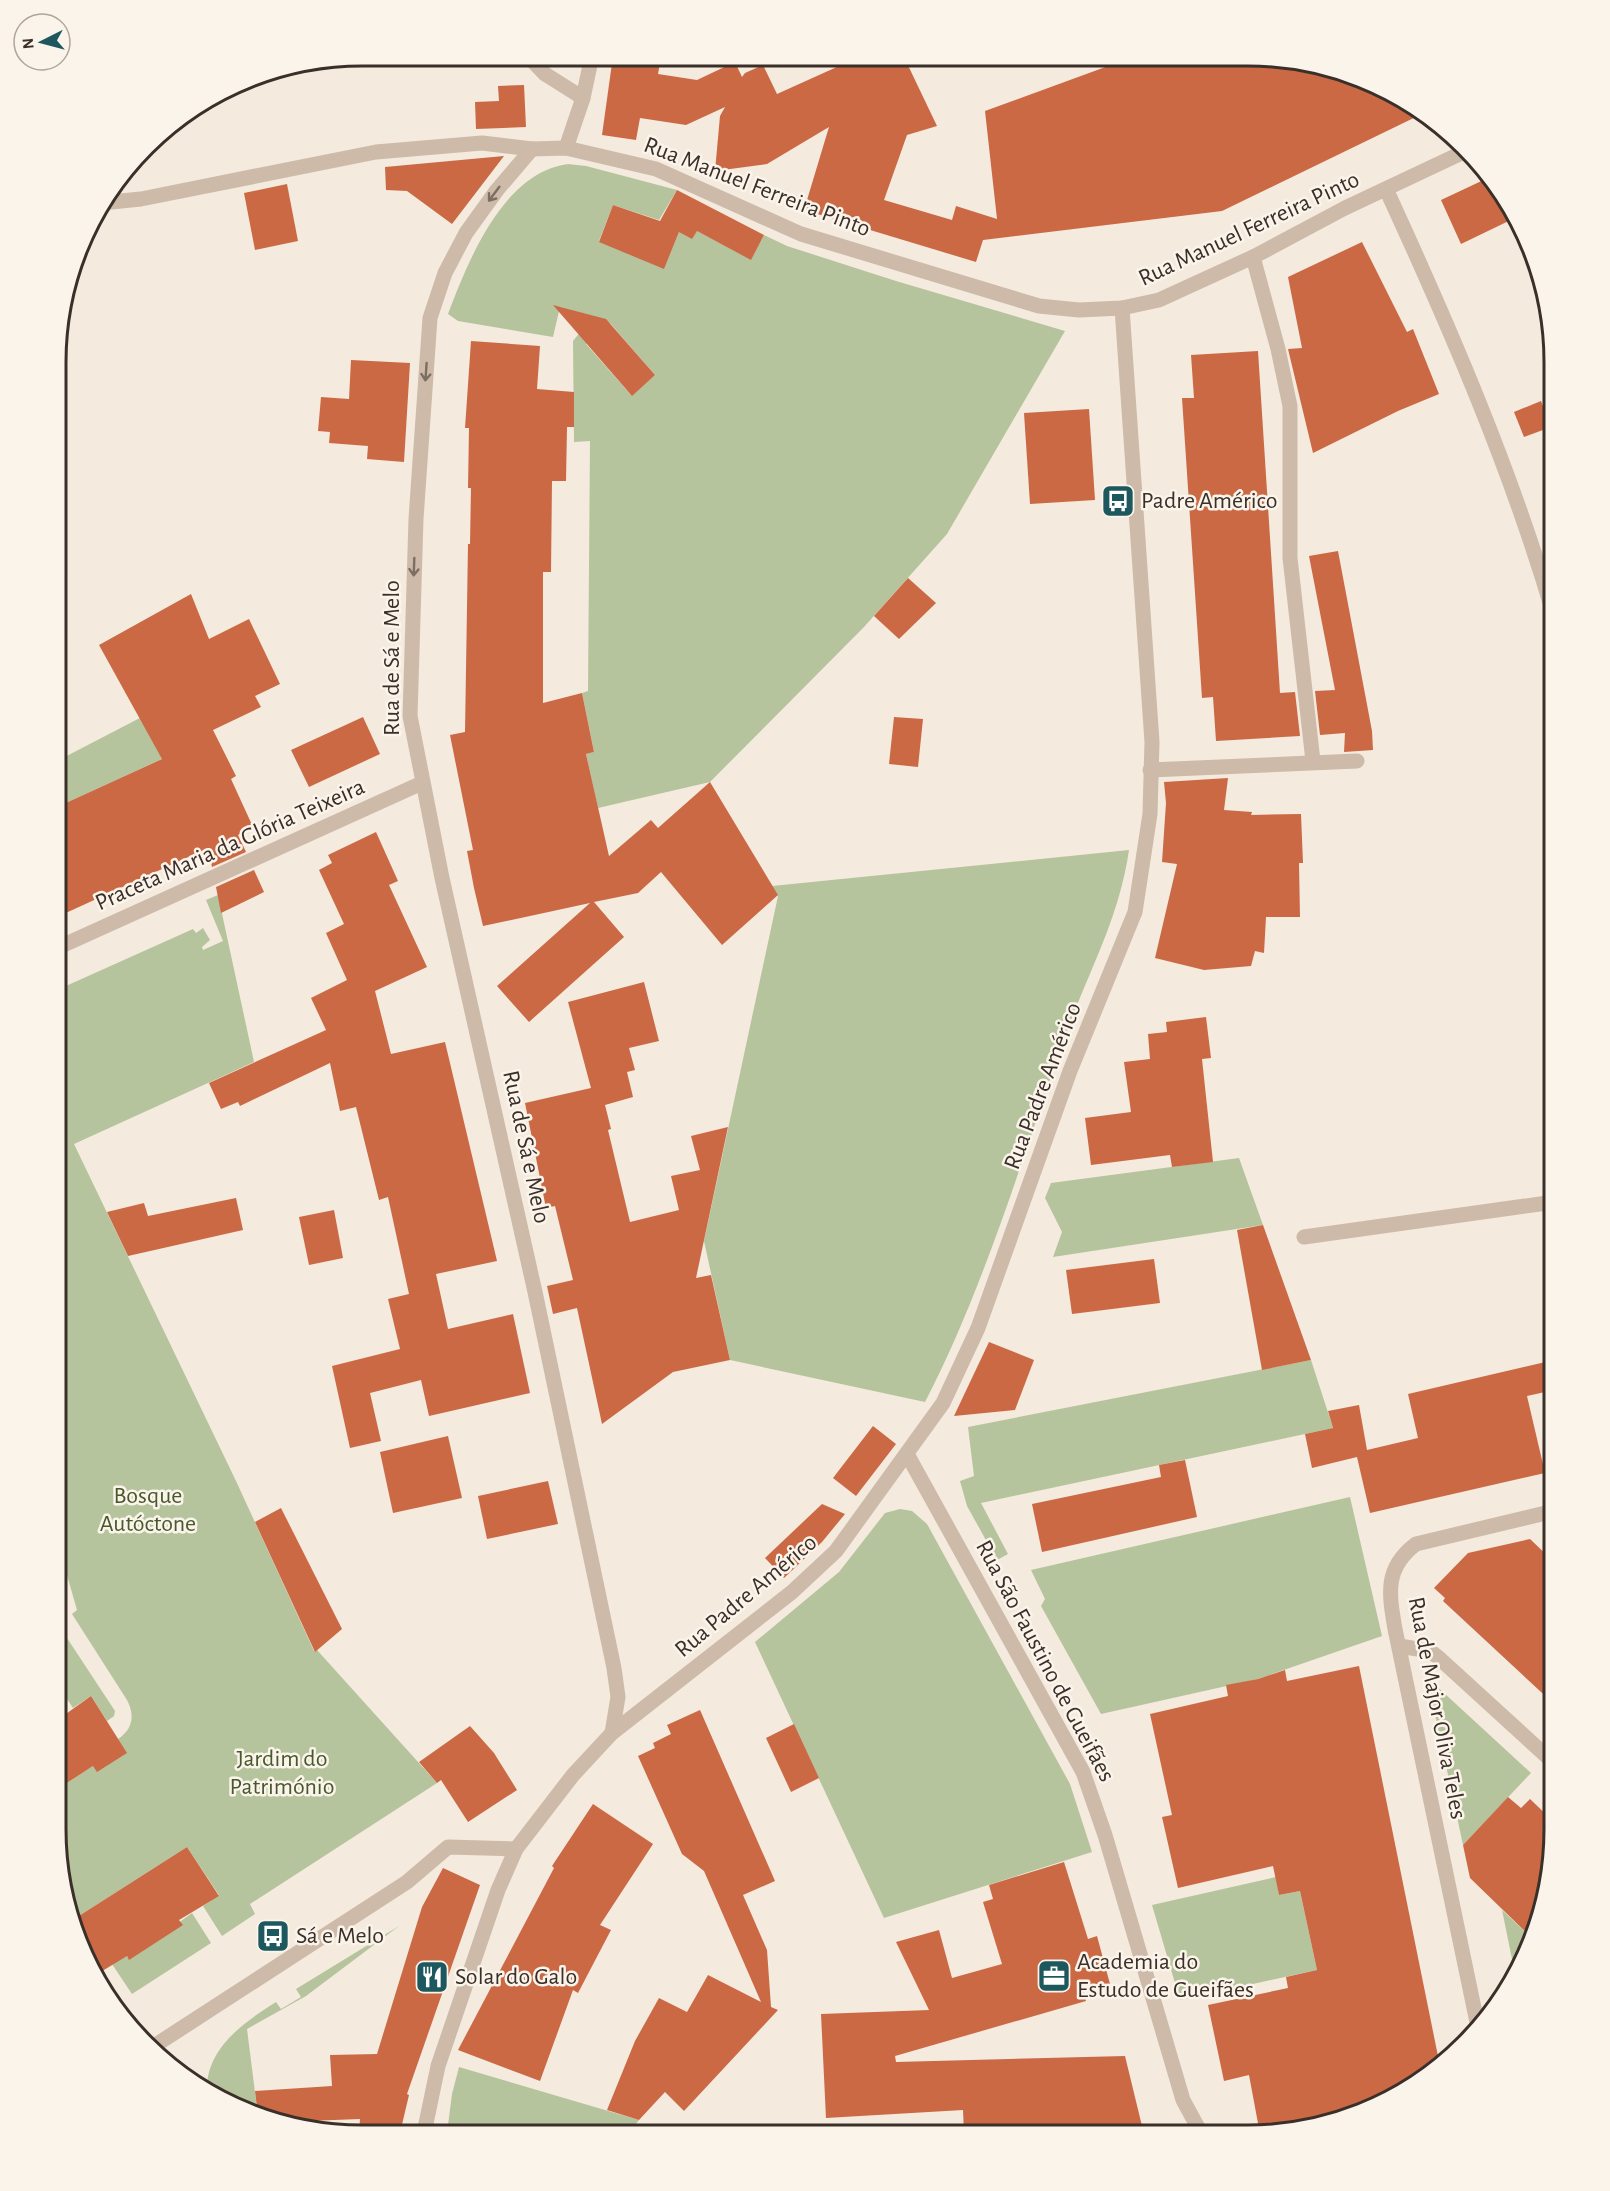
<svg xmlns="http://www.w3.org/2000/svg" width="1610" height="2191" viewBox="0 0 1610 2191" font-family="'Alegreya Sans',sans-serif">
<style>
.green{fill:#b6c49d;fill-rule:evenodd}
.building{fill:#cb6945}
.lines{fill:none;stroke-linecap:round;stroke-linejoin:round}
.service{stroke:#cdbaa9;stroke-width:15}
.minor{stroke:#cdbaa9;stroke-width:15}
.oneway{stroke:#7c6e63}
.labels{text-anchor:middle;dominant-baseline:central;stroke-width:5;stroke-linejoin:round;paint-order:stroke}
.street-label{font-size:24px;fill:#3a2f29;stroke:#fbf4eb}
.poi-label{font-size:24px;fill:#3a2f29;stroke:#fbf4eb;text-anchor:start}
.park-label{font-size:24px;fill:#48592c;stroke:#fbf4eb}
.rim{fill:none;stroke:#3a2f29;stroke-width:3}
</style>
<rect width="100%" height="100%" fill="#f4eade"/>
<g class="green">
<path d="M 290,67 L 220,100 L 219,97 L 263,72 Z"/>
<path d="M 568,164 L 586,166 L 677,190 L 659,220 L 613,205 L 599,241 L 664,268 L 679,232 L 697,231 L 751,259 L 764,235 L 787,246 L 896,281 L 1065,331 L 947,534 L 864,627 L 710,782 L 598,808 L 586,754 L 594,752 L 582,693 L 588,691 L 590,441 L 574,442 L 573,341 L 593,316 L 560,307 L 553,337 L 458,321 L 448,314 C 469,259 503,173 568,164 ZM 610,323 L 655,375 L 631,395 L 586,344 Z"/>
<path d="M 163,706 L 177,752 L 57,807 L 57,761 Z"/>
<path d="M 1129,850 C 1119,919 1089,970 1066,1034 C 1022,1158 985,1286 925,1402 L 730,1360 L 704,1241 L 778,896 L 772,886 Z"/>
<path d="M 218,895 L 254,1062 L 74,1144 L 236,1481 L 314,1651 L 317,1650 L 437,1783 L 250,1904 L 255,1914 L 222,1936 L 203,1906 L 219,1895 L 187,1847 L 71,1921 C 56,1881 56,1832 56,1790 L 93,1766 L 126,1753 L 118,1739 C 133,1729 135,1715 127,1700 L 72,1614 L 77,1610 L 63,1561 L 56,1560 L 57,990 L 193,929 L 196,933 L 203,928 L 210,940 L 202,947 L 203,950 L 223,941 L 206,900 Z"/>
<path d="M 1239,1158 L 1263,1225 L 1053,1257 L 1062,1232 L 1045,1198 L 1051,1183 Z"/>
<path d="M 1311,1360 L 1333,1428 L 981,1503 L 1008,1554 L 997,1560 L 967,1506 L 960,1481 L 974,1476 L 968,1427 Z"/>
<path d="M 1350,1497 L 1382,1636 L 1258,1679 L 1101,1714 L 1041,1606 L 1045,1599 L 1031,1570 Z"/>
<path d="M 900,1509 L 912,1511 L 927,1524 L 1070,1784 L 1092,1852 L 884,1918 L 755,1642 L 839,1572 L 885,1513 Z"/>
<path d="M 56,1629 L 65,1635 L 115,1711 L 114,1716 L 107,1721 L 91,1696 L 73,1708 L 56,1682 Z"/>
<path d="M 1431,1681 L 1531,1773 L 1463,1845 L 1429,1686 Z"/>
<path d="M 1276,1877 L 1279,1895 L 1300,1891 L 1317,1970 L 1180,2000 L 1152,1905 Z"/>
<path d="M 1502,1910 L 1533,1939 L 1515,1974 Z"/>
<path d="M 192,1913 L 211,1943 L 132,1994 L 112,1964 L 126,1955 L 129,1959 Z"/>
<path d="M 399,1926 L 306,1996 L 247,2029 L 258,2116 L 226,2102 L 223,2094 L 215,2096 L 207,2092 C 205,2049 244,2022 276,2002 L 281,2009 L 301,1997 L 296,1989 Z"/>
<path d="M 102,1971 L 121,2001 L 114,2005 L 95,1976 Z"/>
<path d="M 459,2067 L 639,2120 L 628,2134 L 447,2133 L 452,2094 Z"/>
</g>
<g class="building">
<path d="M 613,56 L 660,63 L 658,74 L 697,80 L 735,62 L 742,77 L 745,73 L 763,65 L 777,94 L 859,57 L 904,57 L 937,126 L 907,135 L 884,200 L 952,220 L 956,206 L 997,219 L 985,111 L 1130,58 L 1289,58 L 1365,79 L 1424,113 L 1222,211 L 983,240 L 976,262 L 804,210 L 829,127 L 767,164 L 715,171 L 720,116 L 725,107 L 686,125 L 640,118 L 636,140 L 602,135 Z"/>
<path d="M 524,85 L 526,127 L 476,129 L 475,102 L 499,101 L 498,86 Z"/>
<path d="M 504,156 L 452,224 L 407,191 L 386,190 L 385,167 Z"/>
<path d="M 1490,177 L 1517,217 L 1461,244 L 1441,200 Z"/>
<path d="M 287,184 L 298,241 L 255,250 L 244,193 Z"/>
<path d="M 677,190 L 764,235 L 751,260 L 697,231 L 692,239 L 679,232 L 664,269 L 599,242 L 613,205 L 660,221 Z"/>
<path d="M 1362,242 L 1407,332 L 1413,329 L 1439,394 L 1398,411 L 1313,453 L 1288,349 L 1302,348 L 1288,277 Z"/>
<path d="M 553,305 L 606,319 L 655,375 L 632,396 Z"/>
<path d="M 471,341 L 540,346 L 537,389 L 574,392 L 574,427 L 567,427 L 566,481 L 552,481 L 551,572 L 543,572 L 543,703 L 582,693 L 594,752 L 586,754 L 609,856 L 651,820 L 658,828 L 710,782 L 778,895 L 722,945 L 661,872 L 638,893 L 594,902 L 624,937 L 529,1022 L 497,986 L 590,903 L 483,926 L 474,888 L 467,851 L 473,850 L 450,735 L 465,732 L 468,544 L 470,544 L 471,488 L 468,488 L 469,428 L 465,428 Z"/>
<path d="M 1258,351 L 1280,693 L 1295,692 L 1300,736 L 1216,741 L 1213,697 L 1202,698 L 1182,398 L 1194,398 L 1191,355 Z"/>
<path d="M 351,360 L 410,363 L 404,462 L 367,459 L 368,446 L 329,443 L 330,432 L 318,431 L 321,397 L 349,399 Z"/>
<path d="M 1541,401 L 1551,427 L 1524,437 L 1514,412 Z"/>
<path d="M 1089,409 L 1095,500 L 1030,504 L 1024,413 Z"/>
<path d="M 1338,551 L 1372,731 L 1373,750 L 1344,752 L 1345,733 L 1320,735 L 1315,691 L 1335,690 L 1309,556 Z"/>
<path d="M 908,578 L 936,603 L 899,639 L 874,616 Z"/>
<path d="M 191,594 L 209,639 L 249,619 L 280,684 L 255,696 L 261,707 L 213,730 L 236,776 L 231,779 L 253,827 L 238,835 L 246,852 L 212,867 L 208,848 L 57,917 L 57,807 L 162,759 L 99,645 Z"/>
<path d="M 363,717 L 380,754 L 309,787 L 291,750 Z"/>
<path d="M 894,717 L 923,719 L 918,767 L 889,764 Z"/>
<path d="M 1228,778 L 1224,810 L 1252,812 L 1251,815 L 1301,814 L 1303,863 L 1299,863 L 1300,917 L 1266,917 L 1264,953 L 1255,951 L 1251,966 L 1204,970 L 1155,958 L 1177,864 L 1162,862 L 1166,803 L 1164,782 Z"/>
<path d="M 376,832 L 398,881 L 389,885 L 427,967 L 375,991 L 391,1054 L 445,1042 L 497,1261 L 436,1274 L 448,1329 L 513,1314 L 530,1393 L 429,1416 L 421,1380 L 370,1393 L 381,1441 L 350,1448 L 332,1366 L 400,1349 L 388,1299 L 409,1294 L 388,1197 L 379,1200 L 356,1107 L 340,1111 L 330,1063 L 240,1106 L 238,1102 L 221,1109 L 209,1083 L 326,1030 L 311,998 L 347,980 L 326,933 L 344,924 L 319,870 L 332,863 L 328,855 Z"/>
<path d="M 254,870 L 264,892 L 221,913 L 216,887 Z"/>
<path d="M 644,982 L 659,1041 L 629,1048 L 635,1070 L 627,1072 L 633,1097 L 605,1105 L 611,1129 L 608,1130 L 630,1222 L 679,1210 L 671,1176 L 700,1170 L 691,1136 L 728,1127 L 696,1278 L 711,1275 L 730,1360 L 673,1372 L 602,1424 L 577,1308 L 553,1314 L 547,1286 L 573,1280 L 555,1206 L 546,1208 L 525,1103 L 591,1088 L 568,1002 Z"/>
<path d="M 1206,1017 L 1211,1058 L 1202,1059 L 1213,1162 L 1172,1167 L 1170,1155 L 1091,1165 L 1085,1118 L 1131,1112 L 1124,1062 L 1150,1059 L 1148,1034 L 1167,1032 L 1166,1022 Z"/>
<path d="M 236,1198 L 243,1230 L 128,1256 L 107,1212 L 144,1203 L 148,1216 Z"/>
<path d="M 334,1210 L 343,1258 L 309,1265 L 299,1217 Z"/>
<path d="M 1263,1225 L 1311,1360 L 1262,1370 L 1237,1230 Z"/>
<path d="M 1154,1259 L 1160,1303 L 1072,1314 L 1066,1270 Z"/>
<path d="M 989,1342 L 1034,1360 L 1015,1410 L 954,1416 Z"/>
<path d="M 1554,1360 L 1554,1390 L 1527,1396 L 1545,1473 L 1370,1513 L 1357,1457 L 1312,1468 L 1305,1434 L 1333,1428 L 1328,1411 L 1359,1405 L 1367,1450 L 1418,1438 L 1408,1394 Z"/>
<path d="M 873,1426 L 896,1444 L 856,1496 L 833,1478 Z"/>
<path d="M 448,1436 L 462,1498 L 393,1513 L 380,1452 Z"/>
<path d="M 1185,1460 L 1197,1517 L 1042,1552 L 1032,1504 L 1161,1477 L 1159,1465 Z"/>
<path d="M 548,1481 L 558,1524 L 487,1539 L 478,1496 Z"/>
<path d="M 822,1504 L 845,1514 L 822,1542 L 784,1578 L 765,1558 Z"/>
<path d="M 281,1508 L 342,1629 L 315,1652 L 255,1522 Z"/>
<path d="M 1530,1539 L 1554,1562 L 1554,1704 L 1443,1601 L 1445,1598 L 1434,1588 L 1468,1553 Z"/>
<path d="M 1359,1666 L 1440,2066 L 1384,2104 L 1337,2122 L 1260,2134 L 1249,2075 L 1224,2081 L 1208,2005 L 1288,1988 L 1286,1977 L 1317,1970 L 1300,1891 L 1279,1895 L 1273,1866 L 1178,1888 L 1162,1817 L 1172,1815 L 1150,1714 L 1228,1696 L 1226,1685 L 1258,1679 L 1285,1670 L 1287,1681 Z"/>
<path d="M 91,1696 L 127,1753 L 97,1772 L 93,1766 L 56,1790 L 56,1721 Z"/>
<path d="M 700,1710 L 775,1881 L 743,1895 L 767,1950 L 771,2007 L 778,2010 L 684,2111 L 665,2092 L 639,2120 L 607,2110 L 635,2041 L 659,1998 L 687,2012 L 708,1975 L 761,2002 L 704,1871 L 682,1854 L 638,1756 L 655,1748 L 653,1743 L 671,1734 L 667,1725 Z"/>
<path d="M 794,1724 L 819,1778 L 791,1792 L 766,1738 Z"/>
<path d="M 470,1726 L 494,1753 L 517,1790 L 468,1822 L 441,1780 L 437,1783 L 419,1762 Z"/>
<path d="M 1508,1797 L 1521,1808 L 1530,1799 L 1554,1822 L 1554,1850 L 1538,1927 L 1533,1939 L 1470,1878 L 1463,1845 Z"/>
<path d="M 593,1804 L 653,1844 L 600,1925 L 611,1930 L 578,1993 L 573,1990 L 540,2081 L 458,2050 L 554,1868 L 552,1866 Z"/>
<path d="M 187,1847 L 219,1896 L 179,1920 L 183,1925 L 129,1960 L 127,1956 L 94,1976 L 87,1965 L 71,1921 Z"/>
<path d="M 1064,1862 L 1088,1939 L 1097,1936 L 1110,1984 L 1084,1992 L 1086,2001 L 895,2056 L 896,2062 L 1125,2056 L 1142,2126 L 964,2133 L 963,2110 L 826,2118 L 821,2014 L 929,2010 L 896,1942 L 939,1930 L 952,1978 L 1002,1964 L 983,1902 L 993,1899 L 989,1885 Z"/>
<path d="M 443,1868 L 480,1885 L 407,2094 L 409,2095 L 400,2133 L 359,2133 L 360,2119 L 282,2122 L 258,2116 L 255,2091 L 332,2086 L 330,2055 L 377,2054 L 422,1907 Z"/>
</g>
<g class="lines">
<g class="service">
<path d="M 528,56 L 545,74 L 583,98"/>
<path d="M 1253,257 L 1278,349 L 1290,406 L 1290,558 L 1313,761"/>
<path d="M 1150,770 L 1357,761"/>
<path d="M 1304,1237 L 1554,1202"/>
</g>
<g class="minor">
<path d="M 566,148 L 583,98 L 592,56"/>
<path d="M 532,149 L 497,190 L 466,233 L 445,273 L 430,318 L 416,519 L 410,716 L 442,878 L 535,1292 L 614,1668 L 618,1697 L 612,1733"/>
<path d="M 1386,189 C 1450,328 1511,469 1554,616"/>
<path d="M 101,203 L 141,199 L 376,152 L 482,143 L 532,149 L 566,148 L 656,169 L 801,234 L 1039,306 L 1079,310 L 1122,308 L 1159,300 L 1253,257 L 1345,208 L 1468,150"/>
<path d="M 57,948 L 422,783"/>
<path d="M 907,1454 L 1083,1772 L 1105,1835 L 1183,2100 L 1202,2135"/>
<path d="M 1399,1646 L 1430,1651 L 1439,1658 L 1554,1763"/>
<path d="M 1478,2027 L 1395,1629 C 1389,1594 1384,1568 1416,1544 L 1554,1511"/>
<path d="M 151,2048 L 407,1882 L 448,1847 L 516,1849"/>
<path d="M 424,2133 L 438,2066 L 498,1890 L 516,1849 L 573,1775 L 612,1733 L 792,1592 L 836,1551 L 943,1403 L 978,1328 L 1070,1071 L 1135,912 L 1150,814 L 1152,742 L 1122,308"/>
</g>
</g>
<defs><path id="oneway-shaft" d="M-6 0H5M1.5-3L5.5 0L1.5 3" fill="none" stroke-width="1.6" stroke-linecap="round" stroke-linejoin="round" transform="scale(1.5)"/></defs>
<g class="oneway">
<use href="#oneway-shaft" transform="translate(494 194) rotate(127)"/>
<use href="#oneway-shaft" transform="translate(426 372) rotate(94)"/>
<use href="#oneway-shaft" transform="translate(414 567) rotate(92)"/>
</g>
<defs>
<g id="bus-square" transform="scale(1.725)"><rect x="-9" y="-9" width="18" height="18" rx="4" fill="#1d585e" stroke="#fbf4eb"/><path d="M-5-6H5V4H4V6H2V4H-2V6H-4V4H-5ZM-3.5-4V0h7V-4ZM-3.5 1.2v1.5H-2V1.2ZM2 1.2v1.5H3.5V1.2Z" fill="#fff"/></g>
<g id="office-square" transform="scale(1.725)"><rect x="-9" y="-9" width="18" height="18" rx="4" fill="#1d585e" stroke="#fbf4eb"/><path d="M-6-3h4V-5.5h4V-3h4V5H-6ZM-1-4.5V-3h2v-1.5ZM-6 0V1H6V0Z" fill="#fff"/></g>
<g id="restaurant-square" transform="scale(1.725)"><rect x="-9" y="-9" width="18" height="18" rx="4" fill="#1d585e" stroke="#fbf4eb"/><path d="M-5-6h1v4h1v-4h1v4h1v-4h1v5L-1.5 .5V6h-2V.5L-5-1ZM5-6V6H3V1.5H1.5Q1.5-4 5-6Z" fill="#fff"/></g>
</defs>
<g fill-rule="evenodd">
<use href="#bus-square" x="1118" y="501"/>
<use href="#bus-square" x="273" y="1936"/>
<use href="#office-square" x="1054" y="1976"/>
<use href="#restaurant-square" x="432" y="1977"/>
</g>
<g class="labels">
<g class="street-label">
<text transform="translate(757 187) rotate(21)">Rua Manuel Ferreira Pinto</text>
<text transform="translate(1249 229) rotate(-25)">Rua Manuel Ferreira Pinto</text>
<text transform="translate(392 658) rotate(-90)">Rua de Sá e Melo</text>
<text transform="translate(230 845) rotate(-24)">Praceta Maria da Glória Teixeira</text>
<text transform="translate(1043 1086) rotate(-69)">Rua Padre Américo</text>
<text transform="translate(526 1147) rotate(78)">Rua de Sá e Melo</text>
<text transform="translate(746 1596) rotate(-40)">Rua Padre Américo</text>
<text transform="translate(1045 1661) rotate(62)">Rua São Faustino de Gueifães</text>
<text transform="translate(1437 1708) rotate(79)">Rua de Major Oliva Teles</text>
</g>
<g class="poi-label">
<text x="1141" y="501">Padre Américo</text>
<text x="296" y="1936">Sá e Melo</text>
<text x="1077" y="1962">Academia do<tspan x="1077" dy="28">Estudo de Gueifães</tspan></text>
<text x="455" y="1977">Solar do Galo</text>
</g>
<g class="park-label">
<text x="148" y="1496">Bosque<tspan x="148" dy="28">Autóctone</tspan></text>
<text x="282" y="1759">Jardim do<tspan x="282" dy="28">Património</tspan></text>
</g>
</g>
<path d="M0 0H1610V2191H0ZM362 66H1248A296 296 0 0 1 1544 362V1829A296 296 0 0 1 1248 2125H362A296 296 0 0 1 66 1829V362A296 296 0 0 1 362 66Z" fill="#fbf4eb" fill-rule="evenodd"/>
<path class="rim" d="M362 66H1248A296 296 0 0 1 1544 362V1829A296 296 0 0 1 1248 2125H362A296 296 0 0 1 66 1829V362A296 296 0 0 1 362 66Z"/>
<g transform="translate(42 42) rotate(264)"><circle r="28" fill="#fbf4eb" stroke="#aea59d" stroke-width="1.5"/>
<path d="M0-4.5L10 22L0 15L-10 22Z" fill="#1d585e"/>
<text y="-9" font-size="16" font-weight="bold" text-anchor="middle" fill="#3a2f29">N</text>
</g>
</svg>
